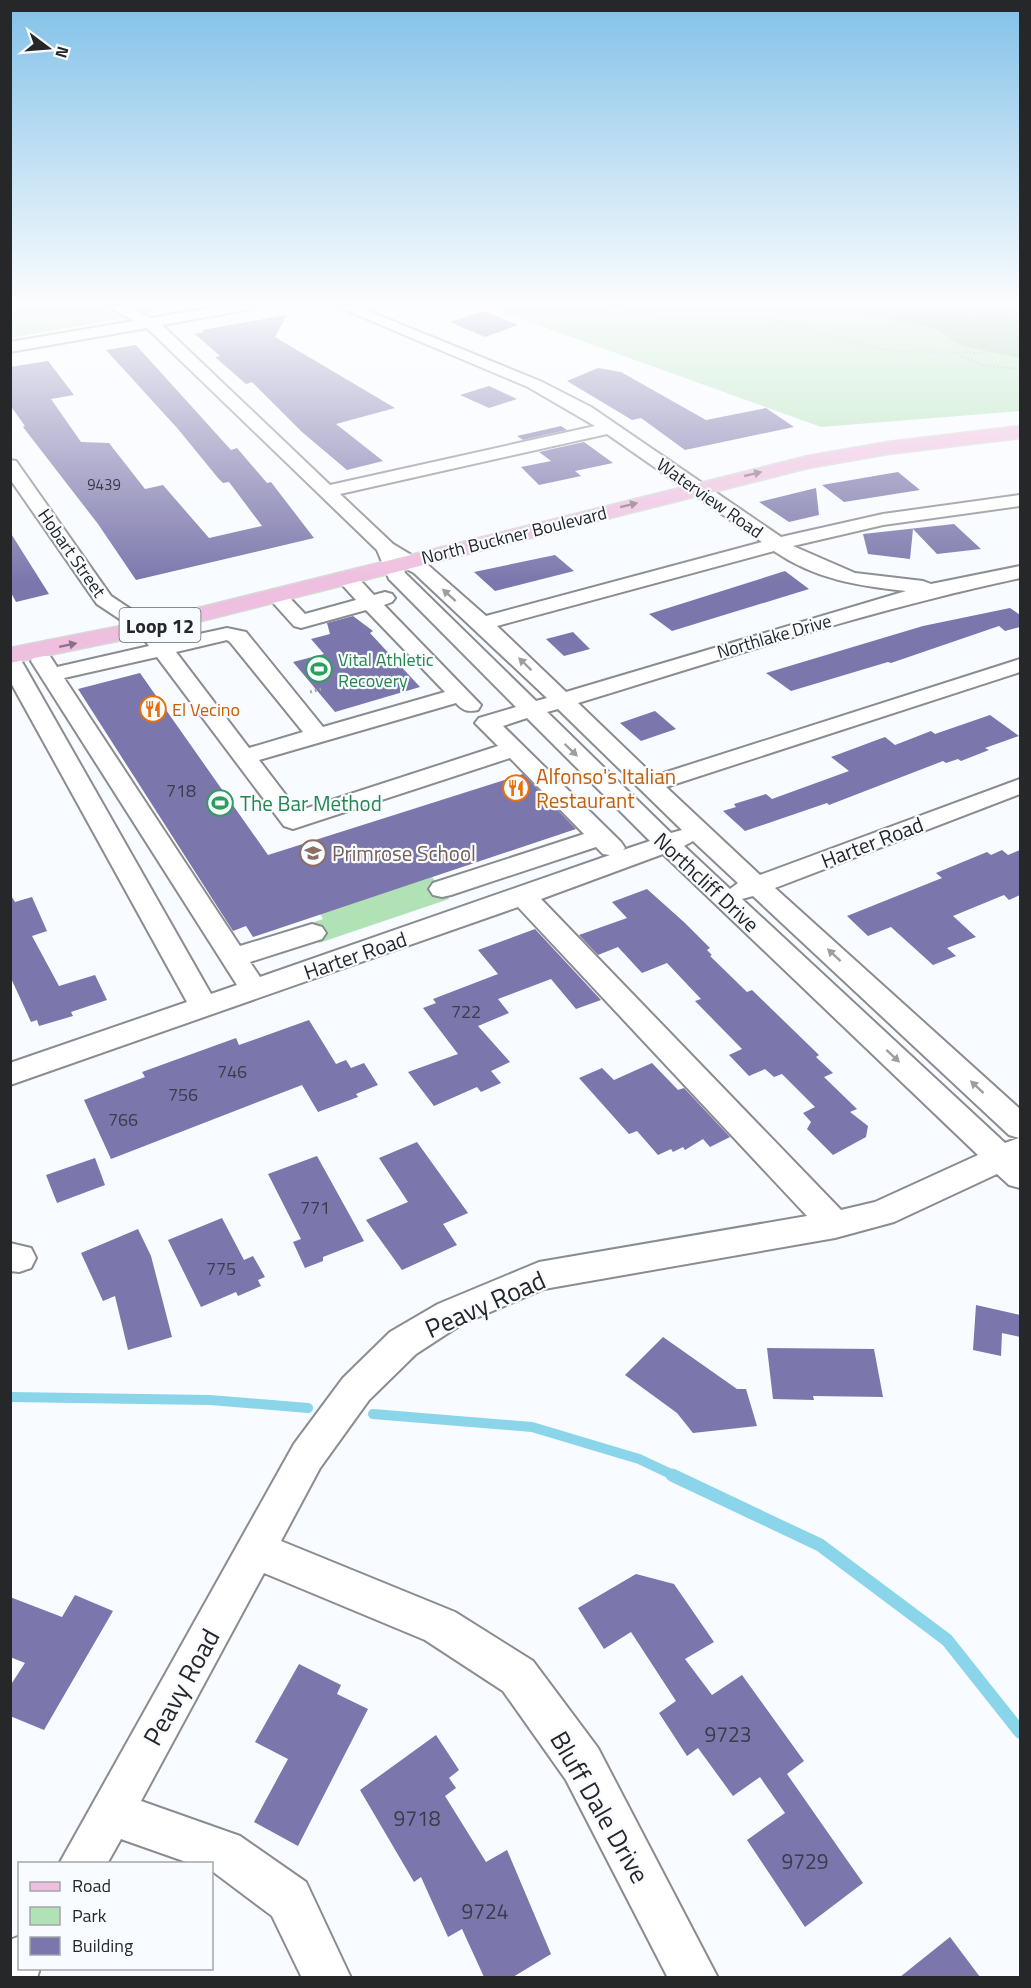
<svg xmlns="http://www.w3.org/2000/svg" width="1031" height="1988" viewBox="0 0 1031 1988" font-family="'Titillium Web',sans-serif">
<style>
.green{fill:#b0e2b6}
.forest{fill:#91c298}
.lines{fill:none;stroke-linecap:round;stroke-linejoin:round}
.stream-far1{stroke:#8ad5e9;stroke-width:10}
.stream{stroke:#8ad5e9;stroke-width:13}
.building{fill:#7b76ab}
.minor-casing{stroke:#8a8c90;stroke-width:4}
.major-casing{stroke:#d8d8d8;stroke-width:3}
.path-far1{stroke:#aaadb0;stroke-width:2;stroke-dasharray:1.5 2;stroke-linecap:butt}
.path{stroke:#aaadb0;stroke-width:3;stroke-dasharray:2 3;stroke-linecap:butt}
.minor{fill:#fff;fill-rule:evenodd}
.major{fill:#eebfdf;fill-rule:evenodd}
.oneway{fill:#8a7384}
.oneway2{fill:#9d9e9f}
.labels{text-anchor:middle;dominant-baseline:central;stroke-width:4.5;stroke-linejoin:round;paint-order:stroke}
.far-number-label{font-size:15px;fill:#3b3b4a}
.far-street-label{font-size:18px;fill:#262729;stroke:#f8fbff}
.far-leisure-label{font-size:18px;fill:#27864d;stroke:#f8fbff;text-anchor:start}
.far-food-label{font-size:18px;fill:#c56008;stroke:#f8fbff;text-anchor:start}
.number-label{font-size:18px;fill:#3b3b4a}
.shield{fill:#f8fbff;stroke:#656769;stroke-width:1.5}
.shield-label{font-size:20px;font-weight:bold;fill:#262729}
.food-label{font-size:21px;fill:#c56008;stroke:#f8fbff;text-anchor:start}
.leisure-label{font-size:21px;fill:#27864d;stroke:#f8fbff;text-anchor:start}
.street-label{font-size:21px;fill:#262729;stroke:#f8fbff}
.education-label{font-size:21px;fill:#785e54;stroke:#f8fbff;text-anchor:start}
.near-number-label{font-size:21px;fill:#3b3b4a}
.near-street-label{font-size:26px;fill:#262729;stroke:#f8fbff}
</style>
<rect width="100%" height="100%" fill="#f8fbff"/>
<g class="green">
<path d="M 11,306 L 151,306 L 158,312 L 11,338 Z"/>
<path d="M 485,306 L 1020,306 L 1020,411 L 821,427 Z"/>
<path d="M 432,877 L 449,899 L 319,943 L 306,925 L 323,919 L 320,914 Z"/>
</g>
<path class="forest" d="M 806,306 L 1020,306 L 1020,358 L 959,345 L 938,329 L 862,314 L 818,312 Z"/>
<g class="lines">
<g class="stream-far1">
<path d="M 10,1397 L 210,1400 L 308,1408"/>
<path d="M 373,1414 L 532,1427 L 639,1459 L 675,1476"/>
</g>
<path class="stream" d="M 672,1475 L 820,1545 L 947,1640 L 1020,1732"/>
</g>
<g class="building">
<path d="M 484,311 L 518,325 L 485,337 L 450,322 Z"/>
<path d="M 287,315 L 275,337 L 395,408 L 336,424 L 383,461 L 347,470 L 302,432 L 252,382 L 246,384 L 215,357 L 220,356 L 195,334 L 204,332 L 202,330 Z"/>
<path d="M 136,345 L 231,450 L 237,448 L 267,483 L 271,482 L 314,538 L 136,580 L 98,524 L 23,427 L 25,426 L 10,405 L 10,367 L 48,361 L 74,395 L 51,399 L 81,442 L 109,443 L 145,489 L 163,485 L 209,538 L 262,526 L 229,482 L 223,483 L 218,478 L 178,429 L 106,350 Z"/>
<path d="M 598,368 L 621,372 L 706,420 L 766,408 L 794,427 L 685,450 L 641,418 L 632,420 L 567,381 Z"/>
<path d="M 489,386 L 517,399 L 489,408 L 460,395 Z"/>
<path d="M 561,426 L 567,430 L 523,440 L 517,436 Z"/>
<path d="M 584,442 L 613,463 L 575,471 L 581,476 L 539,485 L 521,467 L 551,461 L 539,452 Z"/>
<path d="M 898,472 L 920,490 L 844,502 L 822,485 Z"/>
<path d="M 816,488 L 819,515 L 789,522 L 759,502 Z"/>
<path d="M 954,524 L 981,549 L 937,554 L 913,529 L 910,559 L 868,554 L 863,534 Z"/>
<path d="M 10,532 L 49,594 L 16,602 L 10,591 Z"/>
<path d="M 555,555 L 574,571 L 495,591 L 474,572 Z"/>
<path d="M 785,571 L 809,589 L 672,631 L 649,614 Z"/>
<path d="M 1010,608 L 1020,615 L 1020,627 L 1005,631 L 999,626 L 891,663 L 888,662 L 791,691 L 766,673 L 923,626 Z"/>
<path d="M 353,616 L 373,631 L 370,633 L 420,687 L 335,712 L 293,662 L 324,654 L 311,639 L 330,634 L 327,623 Z"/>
<path d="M 573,632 L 590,649 L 564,656 L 546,639 Z"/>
<path d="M 140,673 L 268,855 L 523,774 L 576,829 L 253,937 L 246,926 L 233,931 L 78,689 Z"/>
<path d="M 655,711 L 676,729 L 641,741 L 620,723 Z"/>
<path d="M 990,715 L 1019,736 L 985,748 L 989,750 L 961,761 L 958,759 L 946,763 L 943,761 L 829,805 L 827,803 L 745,831 L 723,811 L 736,807 L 734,804 L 766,794 L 772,799 L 849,771 L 831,757 L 885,737 L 895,745 L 931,731 L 935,734 Z"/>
<path d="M 1002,850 L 1008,855 L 1020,850 L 1020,895 L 1009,900 L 1004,895 L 953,916 L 976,937 L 947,948 L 956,956 L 933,965 L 891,927 L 868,936 L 847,916 L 942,878 L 936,873 L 987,852 L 991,855 Z"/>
<path d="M 647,889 L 685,923 L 710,948 L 707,950 L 712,955 L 710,956 L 747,992 L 752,990 L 819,1055 L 816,1057 L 833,1073 L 824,1077 L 857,1109 L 850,1112 L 868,1126 L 866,1137 L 833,1155 L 807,1129 L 811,1122 L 803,1113 L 815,1107 L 782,1074 L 774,1077 L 765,1069 L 749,1076 L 729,1055 L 742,1049 L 695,1001 L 701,999 L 667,963 L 642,973 L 618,947 L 598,955 L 579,935 L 627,918 L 612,902 Z"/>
<path d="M 10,894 L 15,902 L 32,897 L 47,931 L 32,936 L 59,986 L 95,975 L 107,1000 L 71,1012 L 73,1016 L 39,1026 L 37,1020 L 31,1022 L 10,976 Z"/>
<path d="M 535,929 L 601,1000 L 576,1009 L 551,979 L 498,999 L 509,1013 L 478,1026 L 510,1062 L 491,1071 L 501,1083 L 481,1092 L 477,1087 L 434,1106 L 408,1072 L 458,1054 L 423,1008 L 436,1003 L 433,999 L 498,974 L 478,950 Z"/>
<path d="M 309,1020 L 336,1064 L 346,1060 L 351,1068 L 364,1063 L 378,1085 L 356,1094 L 358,1097 L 318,1112 L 302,1085 L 111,1159 L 84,1100 L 145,1077 L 142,1072 L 236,1038 L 239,1045 Z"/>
<path d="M 652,1063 L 678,1090 L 684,1088 L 730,1137 L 710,1147 L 703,1139 L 685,1150 L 683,1147 L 673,1152 L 671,1149 L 658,1155 L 637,1131 L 629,1134 L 579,1078 L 602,1068 L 614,1080 Z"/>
<path d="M 417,1142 L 468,1213 L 443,1224 L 457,1245 L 402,1270 L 366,1220 L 408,1202 L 379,1158 Z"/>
<path d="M 317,1156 L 364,1241 L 323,1257 L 323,1261 L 305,1268 L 293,1242 L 301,1239 L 268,1174 Z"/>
<path d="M 95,1158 L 105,1185 L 57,1203 L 46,1175 Z"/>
<path d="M 222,1218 L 244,1260 L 253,1256 L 265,1277 L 258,1280 L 261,1286 L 238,1296 L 236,1292 L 201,1307 L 168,1240 Z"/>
<path d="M 138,1229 L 151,1256 L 172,1337 L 128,1350 L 115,1296 L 103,1301 L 81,1253 Z"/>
<path d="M 976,1305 L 1020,1315 L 1020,1337 L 1002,1333 L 1001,1356 L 973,1350 Z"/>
<path d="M 663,1337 L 737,1389 L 746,1389 L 757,1426 L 693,1433 L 677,1413 L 625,1375 Z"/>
<path d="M 767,1348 L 874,1349 L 883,1397 L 813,1396 L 814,1400 L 773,1399 Z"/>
<path d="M 636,1574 L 674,1584 L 714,1642 L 685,1659 L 712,1695 L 742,1675 L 804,1761 L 787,1774 L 863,1883 L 805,1927 L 747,1840 L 785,1813 L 760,1777 L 733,1796 L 698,1748 L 687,1756 L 659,1713 L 676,1701 L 631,1632 L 604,1649 L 578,1608 Z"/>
<path d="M 75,1595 L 113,1611 L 44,1730 L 10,1716 L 10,1686 L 25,1663 L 10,1657 L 10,1597 L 62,1617 Z"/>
<path d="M 299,1664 L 341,1685 L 337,1694 L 368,1709 L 298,1846 L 254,1822 L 288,1759 L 255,1742 Z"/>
<path d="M 436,1735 L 459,1770 L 449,1778 L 456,1788 L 445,1796 L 486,1862 L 507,1850 L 551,1954 L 513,1977 L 484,1977 L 462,1929 L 448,1937 L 421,1877 L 414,1882 L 360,1790 Z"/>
<path d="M 950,1937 L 980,1977 L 900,1977 Z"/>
</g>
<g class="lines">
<g class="minor-casing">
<g id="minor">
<path d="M 107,306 L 126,306 L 152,318 L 220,306 L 253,306 L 246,310 L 162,325 L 330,485 L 595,426 L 528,387 L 336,306 L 356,306 L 540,381 L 591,407 L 781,537 L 883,514 L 1020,495 L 1020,506 L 883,525 L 793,546 L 855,573 L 923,581 L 931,584 L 1020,566 L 1020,578 C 870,610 725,658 578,703 L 654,776 L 1020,659 L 1020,672 L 666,787 L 760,875 L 1020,779 L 1020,794 L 775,888 L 1020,1109 L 1020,1188 L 1009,1185 L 997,1174 L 894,1222 L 835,1238 L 544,1289 L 462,1324 L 416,1354 L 369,1400 L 320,1468 L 281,1541 L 455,1612 L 533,1661 L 598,1748 L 718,1978 L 668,1978 L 566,1780 L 503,1691 L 425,1640 L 264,1573 L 141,1801 L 240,1836 L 306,1882 L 351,1978 L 302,1978 L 272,1916 L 212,1871 L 212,1864 L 192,1864 L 121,1839 L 107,1864 L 59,1864 L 294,1444 L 343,1378 L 390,1332 L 438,1304 L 539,1262 L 807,1216 L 518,907 L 10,1085 L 10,1063 L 187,1002 L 10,681 L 10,654 L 18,655 L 21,660 L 211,994 L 237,985 L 31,661 L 34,656 L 50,656 L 57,667 L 149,646 L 139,632 L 97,604 L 10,479 L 10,460 L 16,461 L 111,596 L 153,624 L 167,641 L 227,628 L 246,632 L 323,727 L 445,692 L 366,610 L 301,628 L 294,626 L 267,596 L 270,592 L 284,592 L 305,614 L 356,600 L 336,578 L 339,574 C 355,570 363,584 374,595 L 385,592 L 392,594 L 395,598 L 392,602 L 384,605 L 481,705 L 478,710 C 468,712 463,711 456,703 L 259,760 L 298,811 L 498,746 L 475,723 L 479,718 L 516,707 L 389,579 L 377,550 L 147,328 L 10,352 L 10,342 L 134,321 ZM 607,434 L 762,542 L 486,616 L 428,565 L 393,544 L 340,494 ZM 774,551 C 815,579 858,586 906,591 L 566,692 L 497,626 ZM 403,567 L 414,573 L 547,698 L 536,701 L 405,573 ZM 227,640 L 230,642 L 303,732 L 249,748 L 176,652 ZM 157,657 L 284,826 L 293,829 L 302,826 L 510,758 L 584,834 L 433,883 L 429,889 L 433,895 L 442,897 L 451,895 L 596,847 L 603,854 L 610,855 L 260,977 L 250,962 L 322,939 L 326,933 L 322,927 L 312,924 L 240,946 L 64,678 ZM 558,709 L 682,830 L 671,833 L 547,712 ZM 527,718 L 650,841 L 623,850 L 625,848 L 621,842 L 503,726 ZM 693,841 L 738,883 L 730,889 L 684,846 ZM 663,854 L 978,1155 L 875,1202 L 841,1210 L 541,899 ZM 753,896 L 1009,1135 L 1019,1138 L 1005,1143 L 742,899 Z"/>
<path d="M 10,1243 L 31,1248 L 36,1258 L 31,1268 L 19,1272 L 10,1271 Z"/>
<path d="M 20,1936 L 20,1968 L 40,1968 L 37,1978 L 10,1978 L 10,1940 Z"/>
</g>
</g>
<g class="major-casing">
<path id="major" d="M 1020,426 L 1020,438 L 888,454 L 808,468 L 146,635 L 10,663 L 10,648 L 146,621 L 808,456 L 888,442 Z"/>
</g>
<g class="path-far1">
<path d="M 615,306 L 658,318 L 770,319 L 867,346 L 900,352 L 980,353 L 993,351 L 1007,343 L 1007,333 C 987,315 961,311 935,306"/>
<path d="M 997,323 L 1020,316"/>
<path d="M 961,355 L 981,365 L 1020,369"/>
</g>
<path class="path" d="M 310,692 L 321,689"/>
<use href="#minor" class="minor"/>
<use href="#major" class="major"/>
</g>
<defs><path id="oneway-solid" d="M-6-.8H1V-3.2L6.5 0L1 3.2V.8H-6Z" transform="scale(1.5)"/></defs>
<g class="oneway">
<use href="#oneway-solid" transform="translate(753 474) rotate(-13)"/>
<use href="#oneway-solid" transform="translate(629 505) rotate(-14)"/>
<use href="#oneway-solid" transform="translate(68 645) rotate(-12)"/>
</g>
<g class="oneway2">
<use href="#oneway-solid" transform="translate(449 595) rotate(-138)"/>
<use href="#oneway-solid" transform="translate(525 664) rotate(-136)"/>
<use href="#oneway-solid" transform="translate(571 750) rotate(44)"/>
<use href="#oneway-solid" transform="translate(834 955) rotate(-137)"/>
<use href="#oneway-solid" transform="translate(893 1056) rotate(43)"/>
<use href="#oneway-solid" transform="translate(977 1087) rotate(-137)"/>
</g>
<linearGradient id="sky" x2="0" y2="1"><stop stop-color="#82c1e8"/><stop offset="0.52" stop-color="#fcfdff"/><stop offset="1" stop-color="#fcfdff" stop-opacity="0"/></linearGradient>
<rect width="1031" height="584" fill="url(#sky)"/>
<defs>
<g id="stadium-ring" transform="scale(1.35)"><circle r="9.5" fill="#f8fbff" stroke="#2e9e5b" stroke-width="1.5"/><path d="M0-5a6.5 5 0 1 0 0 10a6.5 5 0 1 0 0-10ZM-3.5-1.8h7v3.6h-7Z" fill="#2e9e5b"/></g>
<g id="restaurant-ring" transform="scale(1.35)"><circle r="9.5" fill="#f8fbff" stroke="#e8710a" stroke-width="1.5"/><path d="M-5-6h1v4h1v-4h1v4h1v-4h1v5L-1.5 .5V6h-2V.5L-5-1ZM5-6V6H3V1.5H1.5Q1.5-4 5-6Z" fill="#e8710a"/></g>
<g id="school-ring" transform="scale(1.35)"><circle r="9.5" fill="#f8fbff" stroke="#8d6e63" stroke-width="1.5"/><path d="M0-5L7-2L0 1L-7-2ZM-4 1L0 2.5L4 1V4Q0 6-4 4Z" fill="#8d6e63"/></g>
</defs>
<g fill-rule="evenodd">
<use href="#stadium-ring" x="319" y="669"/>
<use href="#restaurant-ring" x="153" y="709"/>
<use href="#restaurant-ring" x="516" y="788"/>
<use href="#stadium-ring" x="220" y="803"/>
<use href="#school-ring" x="313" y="853"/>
</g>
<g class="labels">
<g class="far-number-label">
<text x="104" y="484">9439</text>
</g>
<g class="far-street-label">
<text transform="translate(710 498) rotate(35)">Waterview Road</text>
<text transform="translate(514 535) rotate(-14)">North Buckner Boulevard</text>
<text transform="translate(72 553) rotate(55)">Hobart Street</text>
<text transform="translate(774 636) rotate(-16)">Northlake Drive</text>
</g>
<g class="far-leisure-label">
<text x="338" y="659">Vital Athletic<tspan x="338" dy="21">Recovery</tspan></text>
</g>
<g class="far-food-label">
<text x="172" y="709">El Vecino</text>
</g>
<g class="number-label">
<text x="181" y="790">718</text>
<text x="466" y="1011">722</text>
<text x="232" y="1071">746</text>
<text x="183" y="1094">756</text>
<text x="123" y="1119">766</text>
<text x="315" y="1207">771</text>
<text x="221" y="1268">775</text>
</g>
<rect class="shield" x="119.5" y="608" width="81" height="34" rx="4.5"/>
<g class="shield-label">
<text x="160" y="625">Loop 12</text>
</g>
<g class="food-label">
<text x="536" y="776">Alfonso's Italian<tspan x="536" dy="24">Restaurant</tspan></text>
</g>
<g class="leisure-label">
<text x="240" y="803">The Bar Method</text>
</g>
<g class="street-label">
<text transform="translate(872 842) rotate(-21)">Harter Road</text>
<text transform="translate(707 882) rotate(43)">Northcliff Drive</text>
<text transform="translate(355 955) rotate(-19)">Harter Road</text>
</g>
<g class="education-label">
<text x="332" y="853">Primrose School</text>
</g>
<g class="near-number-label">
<text x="728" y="1734">9723</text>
<text x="417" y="1818">9718</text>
<text x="805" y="1861">9729</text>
<text x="485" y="1911">9724</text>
</g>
<g class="near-street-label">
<text transform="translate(485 1304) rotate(-24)">Peavy Road</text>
<text transform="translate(181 1687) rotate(-61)">Peavy Road</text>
<text transform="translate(600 1807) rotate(60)">Bluff Dale Drive</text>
</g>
</g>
<rect width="1031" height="1988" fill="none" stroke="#262729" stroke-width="24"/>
<rect x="18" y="1862" width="195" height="108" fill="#f8fbff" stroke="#a4a6a9" stroke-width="1.5"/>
<rect x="30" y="1882" width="30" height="9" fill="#eebfdf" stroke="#a4a6a9" stroke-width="1.5"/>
<text x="72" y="1892" font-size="18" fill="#262729">Road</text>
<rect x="30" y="1907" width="30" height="18" fill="#b0e2b6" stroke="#a4a6a9" stroke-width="1.5"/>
<text x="72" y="1922" font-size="18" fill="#262729">Park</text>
<rect x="30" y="1937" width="30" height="18" fill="#7b76ab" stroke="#a4a6a9" stroke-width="1.5"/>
<text x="72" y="1952" font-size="18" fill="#262729">Building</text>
<g transform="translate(48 48) rotate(106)" stroke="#f8fbff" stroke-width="4.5" paint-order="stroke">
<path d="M0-4.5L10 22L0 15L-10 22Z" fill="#262729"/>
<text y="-9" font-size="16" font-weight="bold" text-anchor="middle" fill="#262729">N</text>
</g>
</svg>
